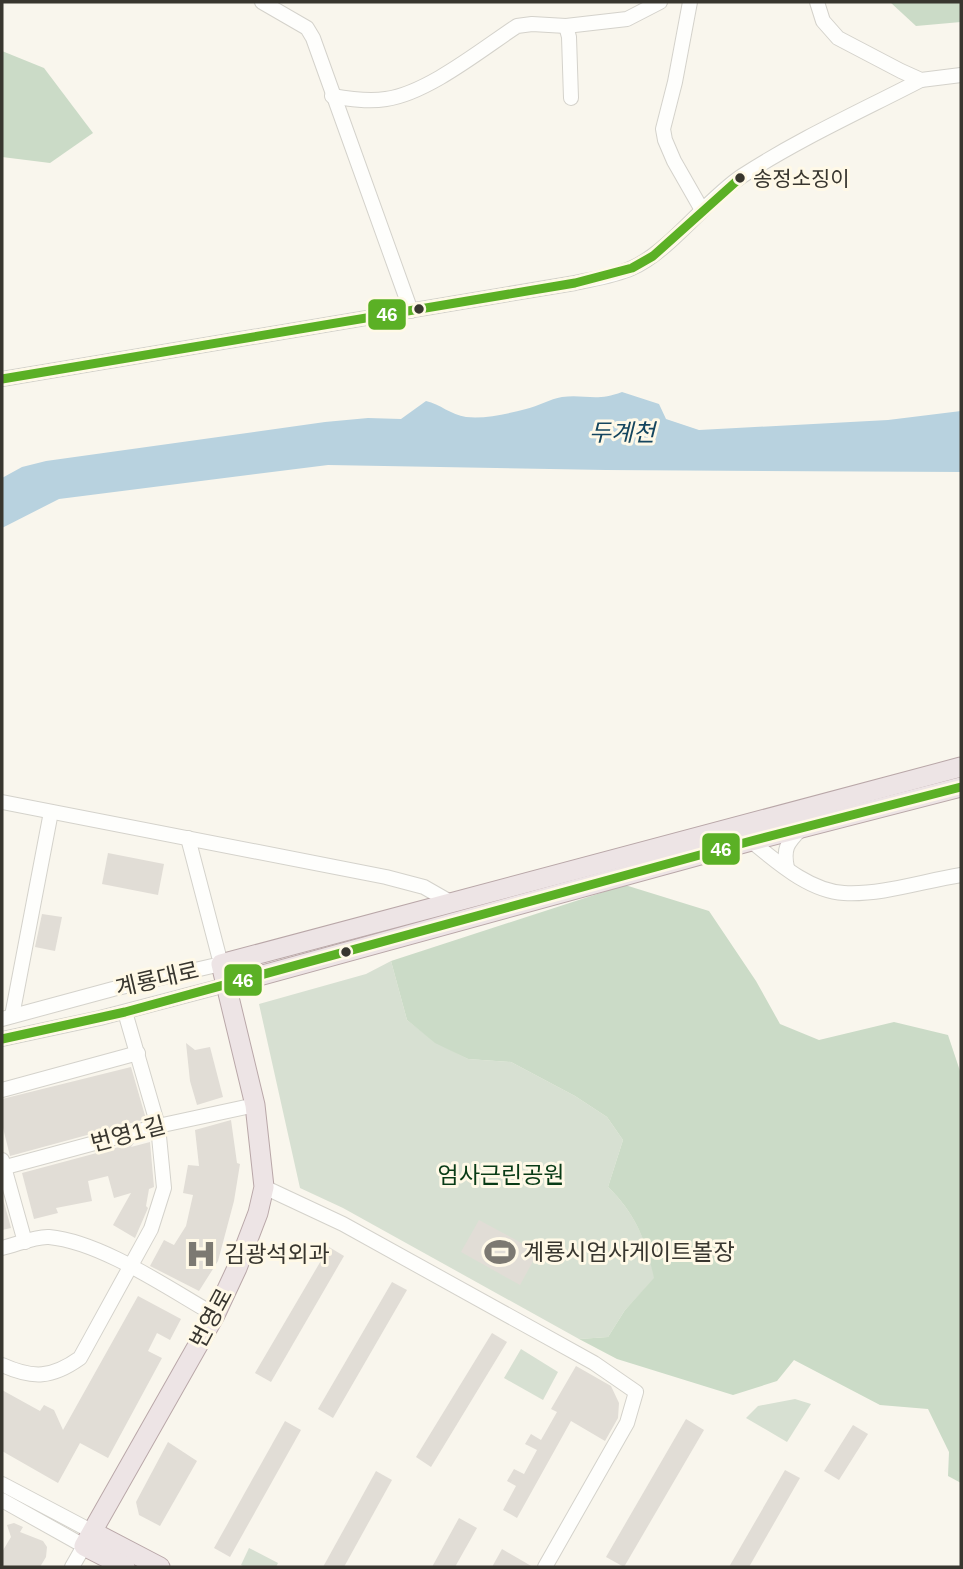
<svg xmlns="http://www.w3.org/2000/svg" width="963" height="1569" viewBox="0 0 963 1569" font-family="Helvetica,'Noto Sans KR',sans-serif">
<style>
.green{fill:#d7e0d2}
.forest{fill:#cbdbc7}
.water{fill:#b8d2df}
.building{fill:#e1ddd6}
.lines{fill:none;stroke-linecap:round;stroke-linejoin:round}
.minor-casing{stroke:#d4d2cb;stroke-width:16}
.major-casing{stroke:#b9a7a8;stroke-width:21}
.minor{stroke:#fefefc;stroke-width:14}
.major{stroke:#ede4e5;stroke-width:19}
.bus-1-casing{stroke:#fff9e7;stroke-width:14}
.bus-1{stroke:#5bb025;stroke-width:9}
.bus-dot{fill:#38362f;stroke:#fff9e7;stroke-width:2.5}
.labels{text-anchor:middle;dominant-baseline:central;stroke-width:6;stroke-linejoin:round;paint-order:stroke}
.bus-label{font-size:21px;fill:#38362f;stroke:#fff9e7;text-anchor:start}
.street-label{font-size:23px;fill:#38362f;stroke:#fff9e7}
.park-label{font-size:23px;fill:#083b16;stroke:#fff9e7}
.poi-label{font-size:23px;fill:#38362f;stroke:#fff9e7;text-anchor:start}
.water-label{font-size:24px;font-style:italic;fill:#14455e;stroke:#fff9e7}
.line-badge{stroke:#fff9e7;stroke-width:2.5}
.badge-label{font-size:19px;text-anchor:middle;font-weight:bold;fill:#fff}
</style>
<rect width="100%" height="100%" fill="#f9f6ed"/>
<g class="green">
<path d="M 391,961 L 407,1020 L 435,1042 L 468,1059 L 511,1062 L 575,1096 L 607,1117 L 623,1140 L 608,1187 C 636,1214 646,1241 655,1278 L 625,1310 L 608,1337 L 579,1339 L 343,1208 L 300,1188 L 259,1004 L 366,974 Z"/>
<path d="M 521,1349 L 558,1372 L 543,1400 L 504,1378 Z"/>
<path d="M 795,1399 L 811,1404 L 787,1442 L 746,1418 L 758,1406 Z"/>
<path d="M 249,1548 L 278,1563 L 276,1567 L 245,1567 L 241,1565 Z"/>
</g>
<g class="forest">
<path d="M 890,2 L 961,2 L 961,22 L 916,26 Z"/>
<path d="M 2,51 L 44,68 L 93,133 L 50,163 L 2,157 Z"/>
<path d="M 625,885 L 709,911 L 756,981 L 780,1024 L 819,1040 L 894,1022 L 948,1035 L 961,1074 L 961,1483 L 948,1476 L 949,1452 L 928,1409 L 880,1405 L 794,1360 L 777,1381 L 733,1395 L 617,1359 L 579,1339 L 608,1337 L 625,1310 L 654,1278 C 646,1241 636,1214 608,1187 L 623,1140 L 607,1117 L 575,1096 L 511,1062 L 468,1059 L 435,1043 L 407,1020 L 391,961 Z"/>
</g>
<path class="water" d="M 622,392 L 659,404 L 666,419 L 699,430 L 888,420 L 961,411 L 961,472 L 606,470 L 328,465 L 59,499 L 2,528 L 2,478 L 22,467 L 46,461 L 325,422 L 368,418 L 401,419 L 426,401 C 440,404 451,415 466,417 C 485,419 507,414 526,409 C 538,406 550,399 562,397 C 585,394 596,402 622,392 Z"/>
<g class="building">
<path d="M 108,853 L 164,864 L 158,895 L 102,884 Z"/>
<path d="M 42,914 L 62,917 L 55,951 L 35,947 Z"/>
<path d="M 186,1043 L 195,1050 L 210,1047 L 223,1097 L 197,1105 L 190,1081 Z"/>
<path d="M 131,1067 L 146,1119 L 10,1156 L 2,1124 L 2,1099 Z"/>
<path d="M 231,1120 L 237,1163 L 240,1164 L 234,1201 L 218,1261 L 199,1291 L 150,1266 L 164,1240 L 174,1245 L 186,1226 L 193,1195 L 183,1193 L 188,1165 L 199,1166 L 195,1130 Z"/>
<path d="M 150,1142 L 154,1187 L 149,1189 L 146,1206 L 148,1208 L 135,1238 L 113,1225 L 131,1193 L 114,1198 L 108,1176 L 88,1181 L 92,1201 L 56,1208 L 58,1213 L 34,1219 L 22,1173 L 134,1143 L 131,1147 Z"/>
<path d="M 2,1195 L 11,1228 L 2,1230 Z"/>
<path d="M 479,1220 L 538,1252 L 520,1285 L 461,1252 Z"/>
<path d="M 329,1247 L 344,1256 L 271,1382 L 255,1373 Z"/>
<path d="M 392,1282 L 407,1290 L 333,1418 L 318,1409 Z"/>
<path d="M 138,1296 L 181,1319 L 170,1340 L 157,1333 L 148,1351 L 162,1358 L 108,1458 L 80,1443 L 58,1483 L 2,1451 L 2,1390 L 40,1411 L 44,1405 L 54,1410 L 63,1430 Z"/>
<path d="M 492,1333 L 507,1342 L 431,1467 L 416,1457 Z"/>
<path d="M 576,1366 L 611,1386 L 619,1403 L 618,1418 L 605,1441 L 571,1421 L 517,1518 L 503,1510 L 516,1486 L 507,1481 L 514,1469 L 524,1474 L 537,1450 L 525,1444 L 531,1434 L 541,1440 L 557,1412 L 551,1409 Z"/>
<path d="M 686,1419 L 704,1430 L 624,1567 L 606,1557 Z"/>
<path d="M 285,1421 L 301,1430 L 230,1557 L 214,1548 Z"/>
<path d="M 853,1425 L 868,1434 L 839,1480 L 824,1471 Z"/>
<path d="M 168,1442 L 197,1461 L 160,1526 L 139,1515 L 136,1502 Z"/>
<path d="M 785,1470 L 800,1478 L 749,1567 L 729,1567 Z"/>
<path d="M 376,1471 L 392,1480 L 344,1567 L 323,1567 Z"/>
<path d="M 459,1518 L 477,1528 L 455,1567 L 432,1567 Z"/>
<path d="M 14,1523 L 23,1527 L 20,1532 L 43,1541 L 47,1547 L 46,1557 L 40,1567 L 2,1567 L 2,1552 L 11,1537 L 7,1525 Z"/>
<path d="M 502,1549 L 533,1567 L 492,1567 Z"/>
</g>
<g class="lines">
<g class="minor-casing">
<g id="minor">
<path d="M 262,2 L 307,28 L 313,38 L 411,311"/>
<path d="M 690,2 L 675,82 L 663,129 L 665,140 L 674,161 L 702,210"/>
<path d="M 817,2 L 823,21 L 838,38 L 901,71 L 921,80 L 961,75"/>
<path d="M 566,26 L 569,37 L 571,98"/>
<path d="M 332,96 C 349,99 368,102 386,99 C 428,93 482,49 517,26 L 532,24 L 566,26 L 627,19 L 660,2"/>
<path d="M 2,379 L 575,283 C 593,279 614,276 632,268 C 669,252 706,200 742,176 C 799,139 861,111 921,80"/>
<path d="M 2,802 L 386,877 L 424,887 L 452,903"/>
<path d="M 751,841 C 777,862 809,891 844,893 C 883,895 923,881 961,875"/>
<path d="M 787,868 C 783,849 787,843 800,830"/>
<path d="M 12,1016 L 51,812"/>
<path d="M 2,1019 L 113,989 L 221,964 L 188,838"/>
<path d="M 2,1039 L 100,1018 L 226,985"/>
<path d="M 2,1090 L 138,1053"/>
<path d="M 2,1160 L 25,1242"/>
<path d="M 2,1168 L 158,1126 L 255,1105"/>
<path d="M 264,1187 L 343,1224 L 594,1363 L 636,1392 L 627,1423 L 545,1567"/>
<path d="M 2,1248 C 16,1245 35,1236 49,1237 C 102,1242 169,1289 215,1315"/>
<path d="M 2,1365 C 33,1379 52,1378 80,1358 L 151,1229 L 164,1188 L 158,1126 L 125,1012"/>
<path d="M 2,1484 L 93,1532"/>
<path d="M 2,1500 L 84,1546 L 72,1567"/>
</g>
</g>
<g class="major-casing">
<g id="major">
<path d="M 226,985 L 751,841 L 961,787"/>
<path d="M 93,1532 L 160,1567"/>
<path d="M 125,1567 L 84,1546 L 215,1315 L 237,1268 L 258,1213 L 264,1187 L 255,1105 L 221,964 L 961,767"/>
</g>
</g>
<use href="#minor" class="minor"/>
<use href="#major" class="major"/>
<g class="bus-1-casing">
<g id="bus-1">
<path d="M 2,379 L 575,283 L 632,268 L 653,256 L 740,178"/>
<path d="M 2,1039 L 125,1012 L 751,841 L 961,787"/>
</g>
</g>
<use href="#bus-1" class="bus-1"/>
</g>
<defs>
<g id="stadium-bare" transform="scale(2.415)"><path d="M0-5a6.5 5 0 1 0 0 10a6.5 5 0 1 0 0-10ZM-3.5-1.8h7v3.6h-7Z" fill="#7c7972" stroke="#fff9e7" stroke-width="2.5" paint-order="stroke"/></g>
<g id="hospital-bare" transform="scale(2.415)"><path d="M-5-5h3v3.5h4V-5h3V5h-3V1.5h-4V5h-3Z" fill="#7c7972" stroke="#fff9e7" stroke-width="2.5" paint-order="stroke"/></g>
</defs>
<g fill-rule="evenodd">
<use href="#stadium-bare" x="500" y="1252"/>
<use href="#hospital-bare" x="201" y="1254"/>
</g>
<g class="bus-dot">
<circle cx="740" cy="178" r="6"/>
<circle cx="419" cy="309" r="6"/>
<circle cx="346" cy="952" r="6"/>
</g>
<g class="labels">
<g class="bus-label">
<text x="753" y="178">송정소징이</text>
</g>
<g class="street-label">
<text transform="translate(157 979) rotate(-13)">계룡대로</text>
<text transform="translate(128 1134) rotate(-15)">번영1길</text>
<text transform="translate(211 1318) rotate(-62)">번영로</text>
</g>
<g class="park-label">
<text x="501" y="1175">엄사근린공원</text>
</g>
<g class="poi-label">
<text x="523" y="1252">계룡시엄사게이트볼장</text>
<text x="224" y="1254">김광석외과</text>
</g>
<g class="water-label">
<text x="622" y="432">두계천</text>
</g>
</g>
<g class="line-badge">
<rect x="367" y="298" width="40" height="33" rx="7" fill="#5bb025"/>
<rect x="701" y="832" width="40" height="34" rx="7" fill="#5bb025"/>
<rect x="223" y="963" width="40" height="34" rx="7" fill="#5bb025"/>
</g>
<g class="badge-label">
<text x="387" y="321">46</text>
<text x="721" y="856">46</text>
<text x="243" y="987">46</text>
</g>
<rect width="963" height="1569" fill="none" stroke="#38362f" stroke-width="7"/>
</svg>
